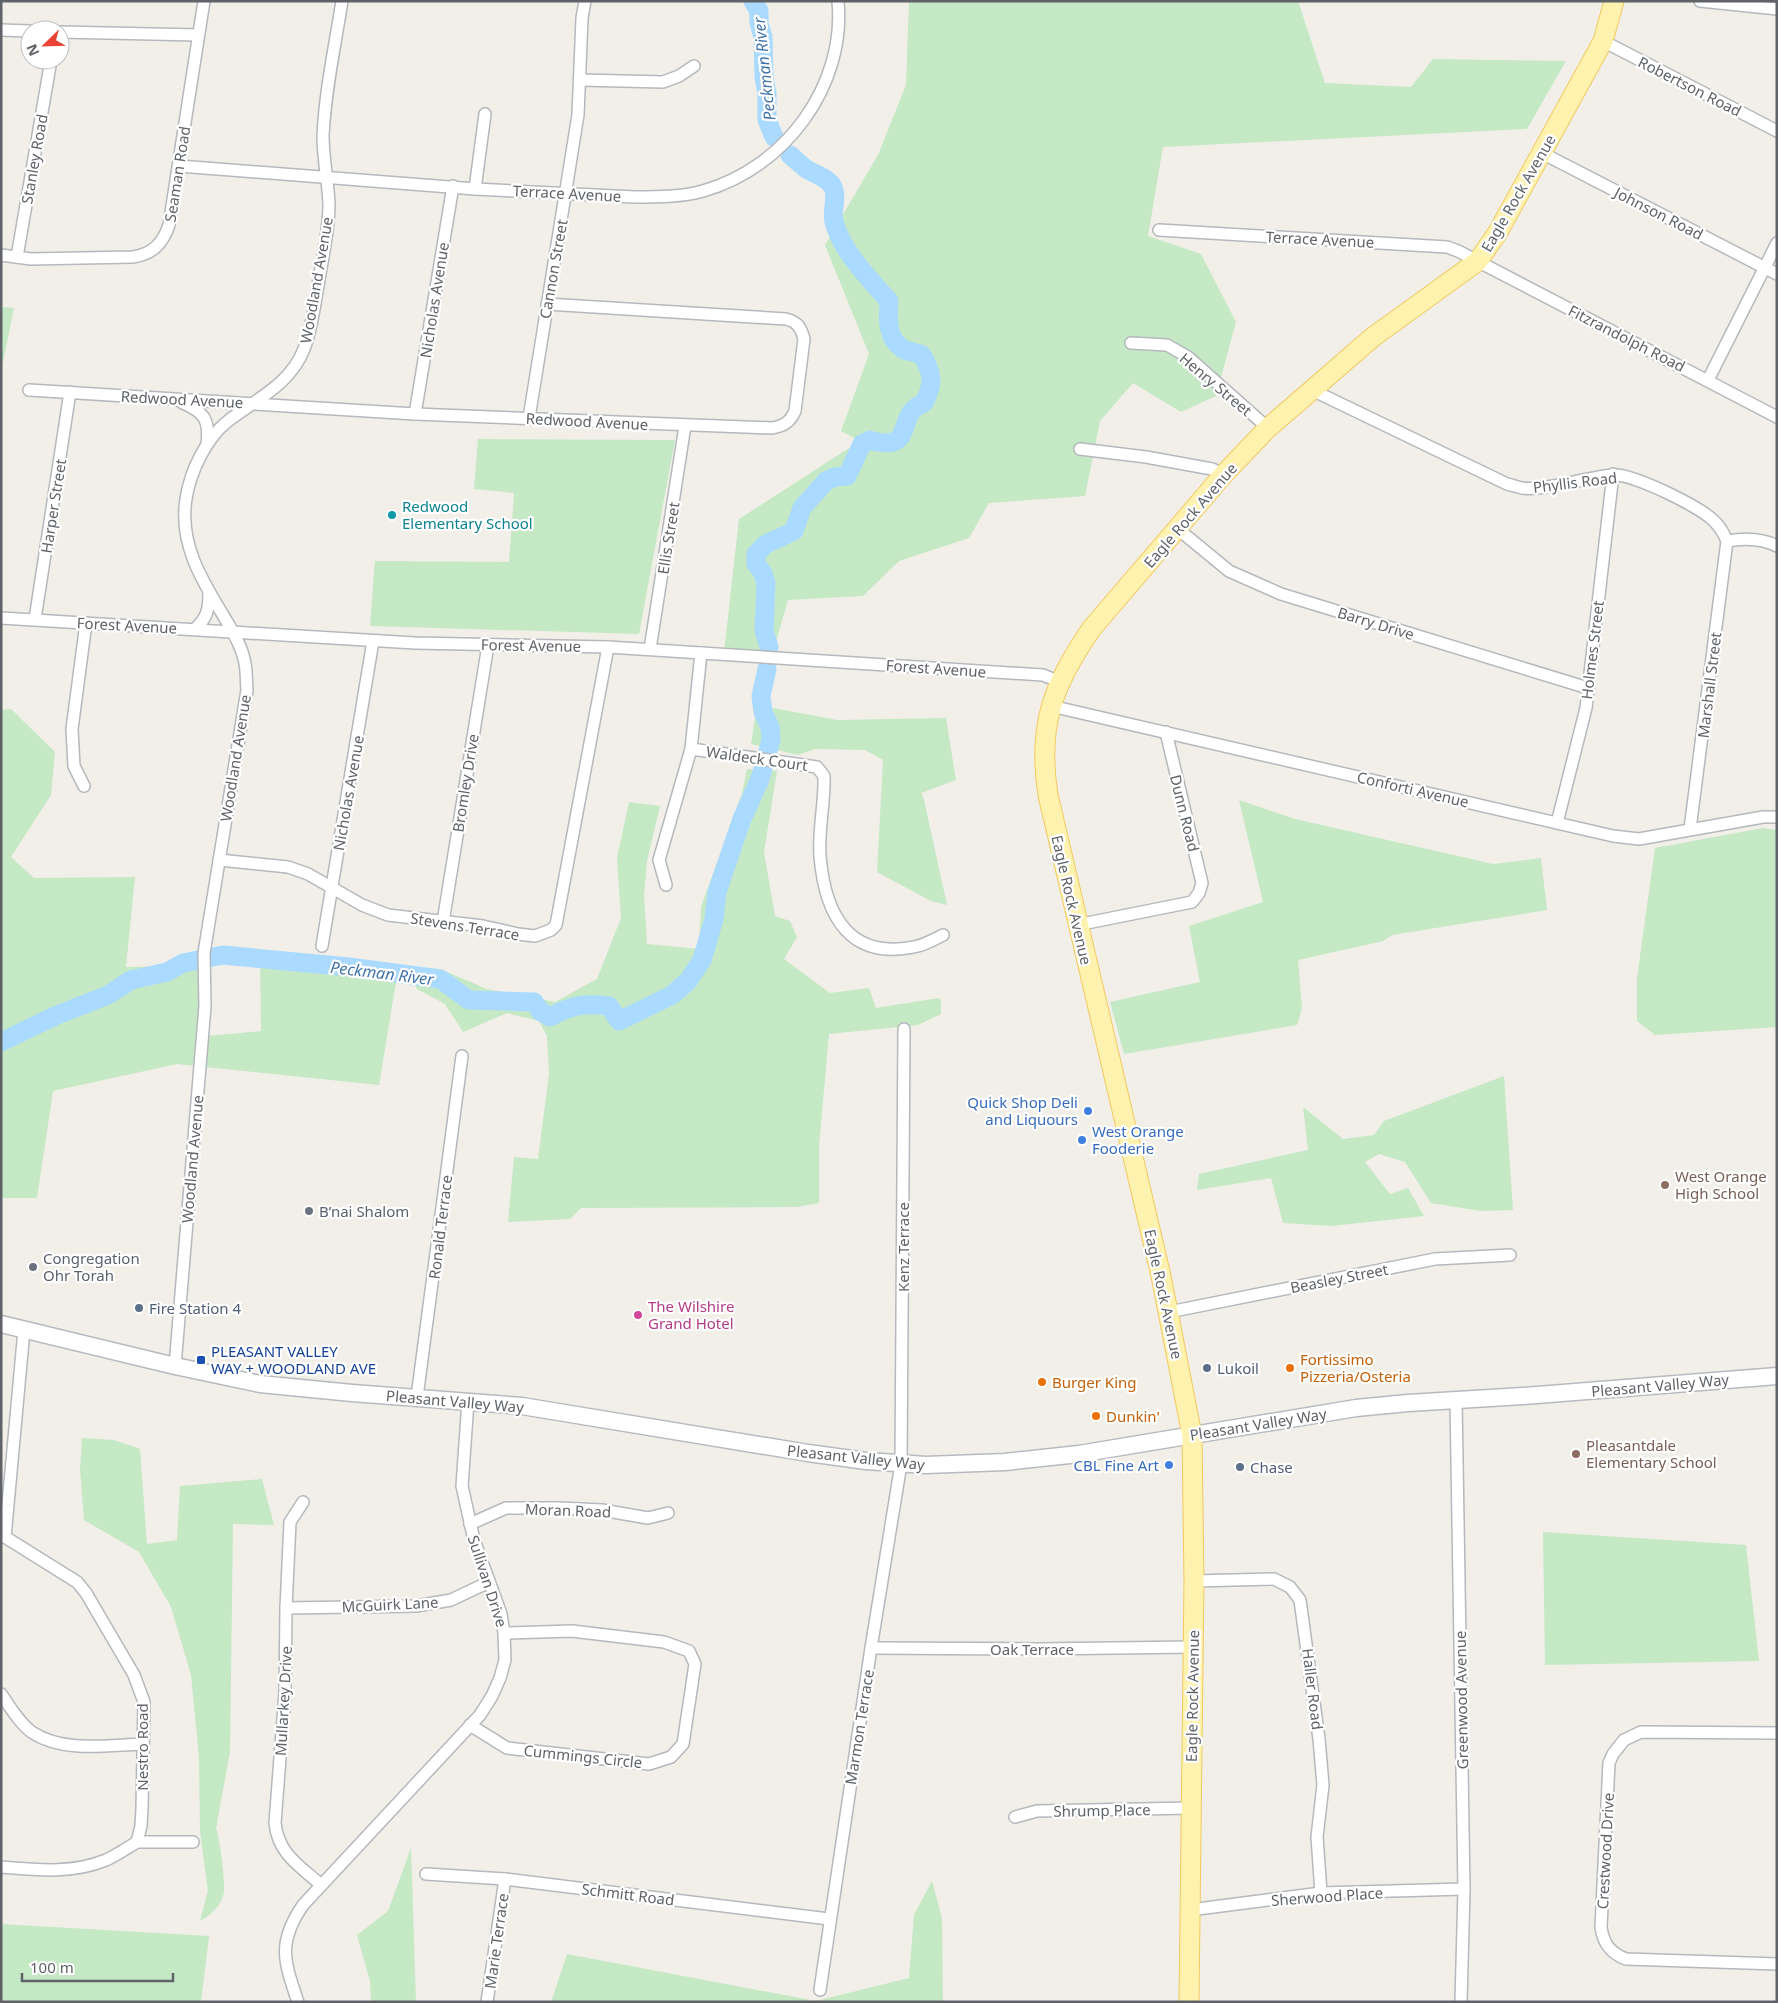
<svg xmlns="http://www.w3.org/2000/svg" width="1778" height="2003" viewBox="0 0 1778 2003" font-family="'Noto Sans',sans-serif">
<style>
.green{fill:#c5e8c5}
.lines{fill:none;stroke-linecap:round;stroke-linejoin:round}
.river{stroke:#aadaff;stroke-width:19}
.minor-casing{stroke:#b5b8bc;stroke-width:14}
.secondary-casing{stroke:#b6babf;stroke-width:19}
.primary-casing{stroke:#f2c960;stroke-width:21}
.minor{stroke:#fff;stroke-width:11}
.secondary{stroke:#fff;stroke-width:16}
.primary{stroke:#fff2af;stroke-width:19}
.culture-dot{fill:#0f9aa8;stroke:#fff;stroke-width:2}
.shop-dot{fill:#3f7fe0;stroke:#fff;stroke-width:2}
.education-dot{fill:#8d6e63;stroke:#fff;stroke-width:2}
.worship-dot{fill:#6b7280;stroke:#fff;stroke-width:2}
.service-dot{fill:#5c6f8a;stroke:#fff;stroke-width:2}
.hotel-dot{fill:#d1479c;stroke:#fff;stroke-width:2}
.transit-dot{fill:#1a4fb4;stroke:#fff;stroke-width:2}
.food-dot{fill:#e8710a;stroke:#fff;stroke-width:2}
.labels{text-anchor:middle;dominant-baseline:central;stroke-width:4.5;stroke-linejoin:round;paint-order:stroke}
.street-label{font-size:15px;fill:#5f6368;stroke:#fff}
.culture-label{font-size:15px;fill:#0d838f;stroke:#fff;text-anchor:start}
.shop-label{font-size:15px;fill:#366cbe;stroke:#fff;text-anchor:end}
.education-label{font-size:15px;fill:#785e54;stroke:#fff;text-anchor:start}
.worship-label{font-size:15px;fill:#5b616d;stroke:#fff;text-anchor:start}
.hotel-label{font-size:15px;fill:#b23c85;stroke:#fff;text-anchor:start}
.service-label{font-size:15px;fill:#4e5e75;stroke:#fff;text-anchor:start}
.transit-label{font-size:15px;fill:#164399;stroke:#fff;text-anchor:start}
.food-label{font-size:15px;fill:#c56008;stroke:#fff;text-anchor:start}
.water-label{font-size:16px;font-style:italic;fill:#4174aa;stroke:#fff}
</style>
<rect width="100%" height="100%" fill="#f1efe8"/>
<g class="green">
<path d="M 909,1 L 1298,1 L 1325,83 L 1411,87 L 1433,59 L 1566,61 L 1527,129 L 1163,147 L 1148,236 L 1201,254 L 1236,322 L 1216,396 L 1181,412 L 1133,383 L 1100,421 L 1085,496 L 989,503 L 969,538 L 899,561 L 863,596 L 788,600 L 772,655 L 724,652 L 739,519 L 860,441 L 841,431 L 869,354 L 825,245 L 878,155 L 906,85 Z"/>
<path d="M 1,307 L 14,308 L 1,372 Z"/>
<path d="M 478,439 L 675,440 L 639,634 L 370,626 L 375,561 L 509,562 L 514,493 L 474,489 Z"/>
<path d="M 757,705 L 837,720 L 946,718 L 956,780 L 921,793 L 924,800 L 947,905 L 931,901 L 877,872 L 883,760 L 865,750 L 815,749 L 798,755 L 751,744 Z"/>
<path d="M 11,709 L 55,752 L 51,795 L 11,857 L 34,878 L 135,877 L 126,967 L 206,966 L 207,1036 L 261,1031 L 260,958 L 398,970 L 379,1085 L 177,1064 L 53,1091 L 37,1198 L 1,1198 L 1,710 Z"/>
<path d="M 747,769 L 777,771 L 764,852 L 775,916 L 790,921 L 797,937 L 784,959 L 830,993 L 869,988 L 876,1008 L 939,998 L 941,1002 L 941,1014 L 918,1025 L 829,1034 L 819,1146 L 819,1203 L 796,1207 L 581,1208 L 570,1219 L 508,1222 L 514,1157 L 538,1159 L 549,1074 L 547,1036 L 539,1021 L 507,1013 L 463,1032 L 445,1004 L 417,989 L 405,966 L 440,969 L 487,989 L 555,1002 L 597,979 L 621,918 L 617,858 L 629,802 L 660,806 L 647,861 L 644,896 L 647,944 L 699,949 L 701,907 L 742,793 Z"/>
<path d="M 1239,800 L 1295,819 L 1493,864 L 1541,858 L 1547,910 L 1392,935 L 1383,941 L 1298,960 L 1302,1008 L 1297,1025 L 1124,1054 L 1110,1002 L 1200,982 L 1189,926 L 1263,902 Z"/>
<path d="M 1763,828 L 1777,830 L 1777,1027 L 1655,1035 L 1637,1021 L 1637,978 L 1655,848 Z"/>
<path d="M 1504,1076 L 1513,1210 L 1481,1211 L 1431,1203 L 1405,1162 L 1379,1154 L 1365,1162 L 1390,1194 L 1408,1188 L 1424,1216 L 1331,1226 L 1283,1223 L 1271,1178 L 1197,1190 L 1199,1174 L 1308,1150 L 1303,1107 L 1343,1139 L 1374,1135 L 1384,1121 Z"/>
<path d="M 82,1438 L 114,1440 L 140,1449 L 147,1544 L 177,1540 L 180,1486 L 262,1479 L 274,1525 L 233,1524 L 230,1752 L 216,1828 C 220,1840 225,1879 224,1892 C 222,1905 211,1915 200,1921 L 208,1891 L 200,1831 L 199,1758 L 191,1675 L 171,1607 L 139,1552 L 84,1520 L 80,1470 Z"/>
<path d="M 1543,1532 L 1746,1545 L 1759,1661 L 1545,1665 Z"/>
<path d="M 411,1848 L 416,2002 L 371,2002 L 370,1981 L 357,1935 L 388,1911 Z"/>
<path d="M 932,1881 L 942,1918 L 943,2002 L 551,2002 L 567,1954 L 816,2001 L 909,1978 L 914,1915 Z"/>
<path d="M 1,1924 L 209,1936 L 201,2002 L 1,2002 Z"/>
</g>
<g class="lines">
<g class="river">
<path d="M 753,1 L 759,11 L 759,23 L 763,37 L 764,78 L 767,93 L 767,120 L 774,137"/>
<path d="M 769,647 L 764,631 L 766,583 L 763,573 L 756,564 L 756,554 L 766,544 L 794,531 L 802,508 L 826,481 L 835,477 L 847,476 L 862,444 L 870,440 C 918,454 893,414 924,403 C 934,383 933,374 922,355 C 916,352 908,352 903,349 C 886,338 888,318 889,301 C 868,277 843,253 834,222 C 831,211 838,198 833,187 C 828,177 813,174 805,168 C 800,164 795,159 790,155"/>
<path d="M 1,1042 L 57,1015 L 108,995 L 131,980 L 167,972 L 183,963 L 223,955 L 349,967 L 440,979 L 469,1000 L 534,1002 L 541,1012 L 550,1017 C 572,1005 584,1003 609,1006 L 619,1021 L 672,995 L 688,981 L 702,960 L 714,919 L 717,892 L 742,819 L 760,779 L 771,740 L 770,727 L 763,712 L 761,696 L 767,669"/>
</g>
<g class="minor-casing">
<g id="minor">
<path d="M 1700,1 L 1777,9"/>
<path d="M 1,30 L 30,31"/>
<path d="M 60,32 L 198,35"/>
<path d="M 1603,41 L 1777,131"/>
<path d="M 580,80 L 663,82 L 679,76 L 694,66"/>
<path d="M 1542,153 L 1777,274"/>
<path d="M 179,166 L 475,189 L 635,197 C 657,197 682,197 703,191 C 785,168 846,86 838,1"/>
<path d="M 475,189 L 485,114"/>
<path d="M 1159,230 L 1447,247 L 1458,251 L 1777,417"/>
<path d="M 1,255 L 31,259 L 133,257 C 153,254 163,243 169,225 L 204,1"/>
<path d="M 17,257 L 51,60"/>
<path d="M 1131,343 L 1167,345 L 1188,357 L 1268,428"/>
<path d="M 1708,380 L 1777,243"/>
<path d="M 29,390 L 415,414 L 772,428 C 784,426 790,422 795,411 L 804,339 C 801,328 798,322 786,319 L 547,304"/>
<path d="M 1312,390 L 1507,484 C 1512,485 1517,487 1522,488 C 1545,491 1587,477 1613,475 C 1632,473 1701,507 1715,522 C 1721,528 1724,534 1727,541"/>
<path d="M 181,402 C 204,412 210,419 207,444"/>
<path d="M 415,414 L 453,186"/>
<path d="M 529,418 L 578,115 L 582,18 L 585,1"/>
<path d="M 1080,449 L 1146,457 L 1212,469 L 1224,474"/>
<path d="M 1178,529 L 1229,571 L 1281,594 L 1588,688"/>
<path d="M 1727,541 C 1744,538 1762,538 1777,546"/>
<path d="M 1,618 L 415,643 L 608,647 L 1043,675 L 1060,682"/>
<path d="M 35,619 L 70,392"/>
<path d="M 195,629 C 207,618 209,610 209,593"/>
<path d="M 650,649 L 685,426"/>
<path d="M 1051,706 L 1613,836 L 1639,839 L 1763,817 L 1777,817"/>
<path d="M 691,749 L 817,767 L 824,776 C 825,803 818,829 820,856 C 825,916 850,962 918,946 C 926,944 935,939 943,935"/>
<path d="M 84,786 L 74,766 L 72,729 L 86,623"/>
<path d="M 1557,823 L 1586,708 L 1613,474"/>
<path d="M 1690,829 L 1727,541"/>
<path d="M 219,860 L 288,867 L 308,874 L 362,905 L 388,915 L 483,926 L 518,934 L 535,936 L 551,930 L 556,925 L 608,647"/>
<path d="M 666,885 L 659,860 L 691,749 L 701,653"/>
<path d="M 443,922 L 488,645"/>
<path d="M 1077,925 L 1192,902 L 1199,893 L 1202,883 L 1166,732"/>
<path d="M 322,946 L 373,641"/>
<path d="M 1169,1312 L 1435,1259 L 1510,1255"/>
<path d="M 175,1366 L 205,1006 L 204,953 L 247,690 C 246,680 247,669 244,659 C 241,644 231,629 223,615 C 201,579 179,543 186,499 C 190,472 206,438 228,421 C 256,399 290,385 304,349 C 312,329 314,307 318,286 C 322,259 329,232 329,204 C 328,181 323,159 323,136 C 325,91 335,46 342,1"/>
<path d="M 417,1397 L 462,1056"/>
<path d="M 1456,1399 L 1464,1889 L 1461,2002"/>
<path d="M 303,1502 L 290,1522 L 286,1608 L 285,1693 L 275,1823 C 278,1854 300,1866 321,1885"/>
<path d="M 470,1524 L 506,1508 L 559,1508 L 602,1510 L 648,1518 L 668,1513"/>
<path d="M 1,1537 L 5,1537 L 77,1582 L 86,1593 L 134,1675 L 144,1702 L 142,1809 L 141,1826 L 137,1842 C 127,1848 117,1855 106,1860 C 72,1874 37,1870 1,1867"/>
<path d="M 5,1537 L 24,1330"/>
<path d="M 1194,1581 L 1274,1579 L 1290,1587 L 1300,1600 L 1319,1739 L 1323,1785 L 1317,1837 L 1321,1893"/>
<path d="M 286,1608 L 416,1606 L 451,1600 L 489,1582"/>
<path d="M 871,1648 L 1039,1649 L 1192,1647"/>
<path d="M 1,1694 C 10,1707 20,1724 33,1733 C 65,1753 107,1745 143,1744"/>
<path d="M 470,1725 L 507,1748 L 649,1764 L 671,1757 L 683,1744 L 695,1664 L 689,1651 L 664,1642 L 572,1631 L 504,1633"/>
<path d="M 1777,1733 L 1641,1732 L 1624,1740 L 1613,1754 L 1609,1763 L 1601,1927 C 1603,1943 1610,1953 1626,1959 L 1777,1964"/>
<path d="M 1015,1817 L 1037,1811 L 1191,1808"/>
<path d="M 137,1842 L 193,1842"/>
<path d="M 426,1874 L 505,1879 L 829,1919"/>
<path d="M 1190,1910 L 1321,1893 L 1464,1889"/>
<path d="M 820,1990 L 871,1648 L 901,1464 L 904,1029"/>
<path d="M 298,2002 C 284,1961 277,1943 303,1905 L 480,1715 L 492,1696 L 500,1678 L 505,1660 L 504,1633 L 501,1614 L 474,1540 L 462,1486 L 468,1401"/>
<path d="M 487,2002 L 505,1879"/>
</g>
</g>
<g class="secondary-casing">
<path id="secondary" d="M 1,1324 L 175,1366 L 260,1384 L 352,1393 L 522,1406 L 808,1453 L 866,1461 L 926,1465 L 1005,1462 L 1079,1454 L 1356,1408 L 1408,1403 L 1523,1396 L 1777,1376"/>
</g>
<g class="primary-casing">
<path id="primary" d="M 1189,2002 L 1194,1581 L 1192,1435 L 1161,1276 L 1048,795 C 1037,726 1053,684 1092,628 L 1224,474 L 1268,428 L 1373,337 L 1478,261 L 1498,232 L 1603,41 L 1614,1"/>
</g>
<use href="#minor" class="minor"/>
<use href="#secondary" class="secondary"/>
<use href="#primary" class="primary"/>
</g>
<circle class="culture-dot" cx="392" cy="515" r="5"/>
<g class="shop-dot">
<circle cx="1088" cy="1111" r="5"/>
<circle cx="1082" cy="1140" r="5"/>
<circle cx="1169" cy="1465" r="5"/>
</g>
<g class="education-dot">
<circle cx="1665" cy="1185" r="5"/>
<circle cx="1576" cy="1454" r="5"/>
</g>
<g class="worship-dot">
<circle cx="309" cy="1211" r="5"/>
<circle cx="33" cy="1267" r="5"/>
</g>
<g class="service-dot">
<circle cx="139" cy="1308" r="5"/>
<circle cx="1207" cy="1368" r="5"/>
<circle cx="1240" cy="1467" r="5"/>
</g>
<circle class="hotel-dot" cx="638" cy="1315" r="5"/>
<rect class="transit-dot" x="196" y="1355" width="10" height="10" rx="2.5"/>
<g class="food-dot">
<circle cx="1290" cy="1368" r="5"/>
<circle cx="1042" cy="1382" r="5"/>
<circle cx="1096" cy="1416" r="5"/>
</g>
<g class="labels">
<g class="street-label">
<text transform="translate(1690 86) rotate(27)">Robertson Road</text>
<text transform="translate(34 159) rotate(-80)">Stanley Road</text>
<text transform="translate(177 174) rotate(-81)">Seaman Road</text>
<text transform="translate(567 193) rotate(3)">Terrace Avenue</text>
<text transform="translate(1518 193) rotate(-60)">Eagle Rock Avenue</text>
<text transform="translate(1659 213) rotate(27)">Johnson Road</text>
<text transform="translate(1320 239) rotate(3)">Terrace Avenue</text>
<text transform="translate(553 269) rotate(-80)">Cannon Street</text>
<text transform="translate(316 280) rotate(-80)">Woodland Avenue</text>
<text transform="translate(434 300) rotate(-81)">Nicholas Avenue</text>
<text transform="translate(1627 338) rotate(27)">Fitzrandolph Road</text>
<text transform="translate(1216 384) rotate(40)">Henry Street</text>
<text transform="translate(182 399) rotate(3)">Redwood Avenue</text>
<text transform="translate(587 421) rotate(3)">Redwood Avenue</text>
<text transform="translate(1575 482) rotate(-7)">Phyllis Road</text>
<text transform="translate(53 506) rotate(-81)">Harper Street</text>
<text transform="translate(1190 515) rotate(-49)">Eagle Rock Avenue</text>
<text transform="translate(668 538) rotate(-81)">Ellis Street</text>
<text transform="translate(1376 623) rotate(17)">Barry Drive</text>
<text transform="translate(127 625) rotate(3)">Forest Avenue</text>
<text transform="translate(531 645) rotate(1)">Forest Avenue</text>
<text transform="translate(1592 650) rotate(-83)">Holmes Street</text>
<text transform="translate(936 668) rotate(4)">Forest Avenue</text>
<text transform="translate(1709 685) rotate(-83)">Marshall Street</text>
<text transform="translate(235 758) rotate(-81)">Woodland Avenue</text>
<text transform="translate(757 758) rotate(8)">Waldeck Court</text>
<text transform="translate(465 783) rotate(-81)">Bromley Drive</text>
<text transform="translate(1413 789) rotate(13)">Conforti Avenue</text>
<text transform="translate(348 793) rotate(-80)">Nicholas Avenue</text>
<text transform="translate(1185 813) rotate(76)">Dunn Road</text>
<text transform="translate(1072 900) rotate(77)">Eagle Rock Avenue</text>
<text transform="translate(465 926) rotate(9)">Stevens Terrace</text>
<text transform="translate(192 1159) rotate(-85)">Woodland Avenue</text>
<text transform="translate(440 1227) rotate(-83)">Ronald Terrace</text>
<text transform="translate(903 1247) rotate(-90)">Kenz Terrace</text>
<text transform="translate(1339 1278) rotate(-11)">Beasley Street</text>
<text transform="translate(1164 1294) rotate(78)">Eagle Rock Avenue</text>
<text transform="translate(1660 1385) rotate(-5)">Pleasant Valley Way</text>
<text transform="translate(455 1401) rotate(5)">Pleasant Valley Way</text>
<text transform="translate(1258 1424) rotate(-9)">Pleasant Valley Way</text>
<text transform="translate(856 1457) rotate(6)">Pleasant Valley Way</text>
<text transform="translate(568 1510) rotate(2)">Moran Road</text>
<text transform="translate(488 1581) rotate(72)">Sullivan Drive</text>
<text transform="translate(390 1604) rotate(-3)">McGuirk Lane</text>
<text x="1032" y="1649">Oak Terrace</text>
<text transform="translate(1313 1689) rotate(83)">Haller Road</text>
<text transform="translate(1192 1696) rotate(-89)">Eagle Rock Avenue</text>
<text transform="translate(1461 1700) rotate(-91)">Greenwood Avenue</text>
<text transform="translate(283 1701) rotate(-87)">Mullarkey Drive</text>
<text transform="translate(859 1727) rotate(-81)">Marmon Terrace</text>
<text transform="translate(142 1747) rotate(-90)">Nestro Road</text>
<text transform="translate(583 1756) rotate(6)">Cummings Circle</text>
<text transform="translate(1102 1810) rotate(-1)">Shrump Place</text>
<text transform="translate(1605 1851) rotate(-87)">Crestwood Drive</text>
<text transform="translate(628 1894) rotate(7)">Schmitt Road</text>
<text transform="translate(1327 1896) rotate(-4)">Sherwood Place</text>
<text transform="translate(496 1941) rotate(-82)">Marie Terrace</text>
</g>
<g class="culture-label">
<text x="402" y="506">Redwood<tspan x="402" dy="17">Elementary School</tspan></text>
</g>
<g class="shop-label">
<text x="1078" y="1102">Quick Shop Deli<tspan x="1078" dy="17">and Liquours</tspan></text>
<text x="1092" y="1131" text-anchor="start">West Orange<tspan x="1092" dy="17">Fooderie</tspan></text>
<text x="1159" y="1465">CBL Fine Art</text>
</g>
<g class="education-label">
<text x="1675" y="1176">West Orange<tspan x="1675" dy="17">High School</tspan></text>
<text x="1586" y="1445">Pleasantdale<tspan x="1586" dy="17">Elementary School</tspan></text>
</g>
<g class="worship-label">
<text x="319" y="1211">B’nai Shalom</text>
<text x="43" y="1258">Congregation<tspan x="43" dy="17">Ohr Torah</tspan></text>
</g>
<g class="hotel-label">
<text x="648" y="1306">The Wilshire<tspan x="648" dy="17">Grand Hotel</tspan></text>
</g>
<g class="service-label">
<text x="149" y="1308">Fire Station 4</text>
<text x="1217" y="1368">Lukoil</text>
<text x="1250" y="1467">Chase</text>
</g>
<g class="transit-label">
<text x="211" y="1351">PLEASANT VALLEY<tspan x="211" dy="17">WAY + WOODLAND AVE</tspan></text>
</g>
<g class="food-label">
<text x="1300" y="1359">Fortissimo<tspan x="1300" dy="17">Pizzeria/Osteria</tspan></text>
<text x="1052" y="1382">Burger King</text>
<text x="1106" y="1416">Dunkin'</text>
</g>
<g class="water-label">
<text transform="translate(764 69) rotate(-96)">Peckman River</text>
<text transform="translate(382 973) rotate(7)">Peckman River</text>
</g>
</g>
<rect width="1778" height="2003" fill="none" stroke="#5f6368" stroke-width="5"/>
<g transform="translate(45 45) rotate(247)"><circle r="24" fill="#ffffff" stroke="#bfc1c3"/>
<path d="M0-4L9 19L0 12L-9 19Z" fill="#ea4335"/>
<text y="-8" font-size="14" font-weight="bold" text-anchor="middle" fill="#5f6368">N</text>
</g>
<path d="M22 1973v8h151v-8" fill="none" stroke="#5f6368" stroke-width="2.5"/>
<text x="30" y="1973" font-size="15" fill="#5f6368" stroke="#ffffff" stroke-width="4" paint-order="stroke">100 m</text>
</svg>
